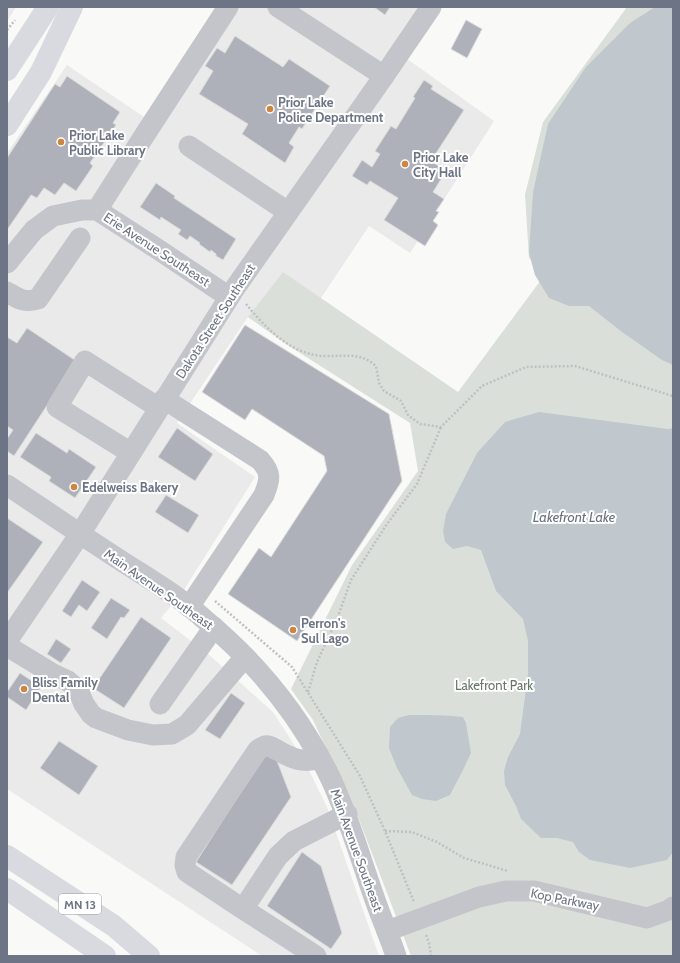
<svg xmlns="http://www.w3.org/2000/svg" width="680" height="963" viewBox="0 0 680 963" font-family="Cabin,sans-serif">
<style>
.built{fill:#eaeaeb}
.green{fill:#dae0d9}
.water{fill:#c0c7cd}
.building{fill:#aeb1b9;stroke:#dbdbda}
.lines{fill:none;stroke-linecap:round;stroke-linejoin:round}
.path{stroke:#bfc0c3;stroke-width:2.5;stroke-dasharray:2 2;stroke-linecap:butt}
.minor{stroke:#c3c5ca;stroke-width:21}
.major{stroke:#d9dadf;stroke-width:22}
.poi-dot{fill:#cf8442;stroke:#fff;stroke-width:1.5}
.labels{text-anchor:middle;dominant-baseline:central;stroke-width:4;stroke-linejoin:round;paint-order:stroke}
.shield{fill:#fff;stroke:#989eaa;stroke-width:1}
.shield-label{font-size:12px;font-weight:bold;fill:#6c7485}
.poi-label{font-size:13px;font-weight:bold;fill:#6c7485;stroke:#fff;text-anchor:start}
.street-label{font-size:13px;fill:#6c7485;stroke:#fff}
.park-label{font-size:13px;fill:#667866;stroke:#fff}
.water-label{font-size:14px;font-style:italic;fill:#68737f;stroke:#fff}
</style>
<rect width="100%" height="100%" fill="#f9f9f8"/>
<g class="built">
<path d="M 7,7 L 16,7 L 7,22 Z"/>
<path d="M 232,7 L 421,7 L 392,48 L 494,121 L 410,253 L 369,226 L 289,346 L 248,317 L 177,423 L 255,477 L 182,593 L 161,618 L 207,653 L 273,712 L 304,760 L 327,807 L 379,956 L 262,956 L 7,789 L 7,153 L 67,65 L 153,123 Z"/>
</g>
<path class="green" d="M 627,7 L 673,7 L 673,956 L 411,956 L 360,822 L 313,720 L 291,689 L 352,565 L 418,471 L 410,423 L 289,346 L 248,317 L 283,272 L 458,392 L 546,273 L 529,258 L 525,195 L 543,122 Z"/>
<g class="water">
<path d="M 655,7 L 673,7 L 673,365 L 662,360 L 622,332 L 589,306 L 569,306 L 549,298 L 535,275 L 529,253 L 533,192 L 548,124 L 586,67 L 630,23 Z"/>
<path d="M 539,412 L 668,429 L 673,428 L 673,852 L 667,860 L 630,868 L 590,860 L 579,852 L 573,842 L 557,838 L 541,838 L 521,819 L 516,806 L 505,785 L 504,771 L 508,757 L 520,734 L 528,674 L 528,641 L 523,619 L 496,591 L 481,550 L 467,546 L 453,549 L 445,542 L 443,531 L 446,514 L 477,453 L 505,422 Z"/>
<path d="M 409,715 C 427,715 445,715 463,717 L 466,723 L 471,753 L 463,770 L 450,795 L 436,801 L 422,799 L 412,795 L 397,768 L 389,748 L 390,727 L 398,718 Z"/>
</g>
<g class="building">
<path d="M 374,7 L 390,7 L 385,15 Z"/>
<path d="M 466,20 L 482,29 L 467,58 L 451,49 Z"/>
<path d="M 235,36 L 283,67 L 289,59 L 330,86 L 302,129 L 299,127 L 289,143 L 294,147 L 285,163 L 242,134 L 248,124 L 199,94 L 213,71 L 205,66 L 217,48 L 225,53 Z"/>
<path d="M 67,76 L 120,112 L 113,123 L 116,125 L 90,163 L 93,166 L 76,191 L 64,183 L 55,195 L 44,188 L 37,198 L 31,195 L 7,230 L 7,158 L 55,84 L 60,87 Z"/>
<path d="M 424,80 L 433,86 L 431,89 L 464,110 L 431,161 L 446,171 L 433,192 L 444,199 L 436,211 L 439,212 L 433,221 L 438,225 L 425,246 L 384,220 L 398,198 L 370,181 L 367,185 L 352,176 L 362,160 L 372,167 L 380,154 L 375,151 L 391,126 L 396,129 L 415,98 L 413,97 Z"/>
<path d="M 156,183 L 175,196 L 174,198 L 236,239 L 223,260 L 216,256 L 216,254 L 211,250 L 210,252 L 199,244 L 200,243 L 190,236 L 187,240 L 178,234 L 181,230 L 161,217 L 160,220 L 140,207 Z"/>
<path d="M 245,325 L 389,414 L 402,481 L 297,641 L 228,594 L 259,548 L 271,557 L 327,471 L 324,456 L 252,409 L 245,420 L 202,392 Z"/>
<path d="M 27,328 L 76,361 L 14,456 L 7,451 L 7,439 L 13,430 L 7,426 L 7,337 L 17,343 Z"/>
<path d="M 177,428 L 213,454 L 195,481 L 158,457 Z"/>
<path d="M 36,433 L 67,453 L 69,449 L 96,467 L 75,498 L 49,481 L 51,477 L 20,457 Z"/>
<path d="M 166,495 L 199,515 L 188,533 L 155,512 Z"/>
<path d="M 7,518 L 43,542 L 7,593 Z"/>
<path d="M 82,580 L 100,592 L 87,611 L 79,605 L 71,617 L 62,611 Z"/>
<path d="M 111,598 L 130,610 L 124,618 L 121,617 L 107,639 L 91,628 Z"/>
<path d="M 141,617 L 171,638 L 124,708 L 93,688 Z"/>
<path d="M 56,639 L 71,649 L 61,663 L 47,654 Z"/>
<path d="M 20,673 L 41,687 L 26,710 L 7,697 L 7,692 Z"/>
<path d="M 231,693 L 245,703 L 220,739 L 205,730 Z"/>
<path d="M 59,741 L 98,766 L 79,795 L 40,768 Z"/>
<path d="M 267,751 L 274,753 L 291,797 L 232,885 L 196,862 Z"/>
<path d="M 302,852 L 321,866 L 342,933 L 331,949 L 267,906 Z"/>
</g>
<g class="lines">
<g class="path">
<path d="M 7,30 L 15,20"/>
<path d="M 246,304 C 265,327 290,354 323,356 C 343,357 359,351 376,366 L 379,383 L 384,391 L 401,401 L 408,415 L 420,424 L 441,427 L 482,386 L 526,367 L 575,366 L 673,396"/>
<path d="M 215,601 L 292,667 L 360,776 L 385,831 L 414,902"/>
<path d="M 308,692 L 317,662 L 337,619 L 351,580 L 387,524 L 417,484 L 441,427"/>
<path d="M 385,831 L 412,832 L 437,842 L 464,858 L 508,871"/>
<path d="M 426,935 L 429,943 L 431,956"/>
</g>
<g class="minor">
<path d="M 278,7 L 384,76"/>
<path d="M 189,146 L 288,212"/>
<path d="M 97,210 L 144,136 L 228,7"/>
<path d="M 7,263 L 34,230 L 53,216 L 82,210 L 97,210 L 156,248 L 229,297"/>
<path d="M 7,292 C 19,299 24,303 38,299 L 80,238"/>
<path d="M 164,399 L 260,460 C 272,473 270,480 264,495 L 189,607"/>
<path d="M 131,453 L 57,407 L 85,361 L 159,408"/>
<path d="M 7,485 C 46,511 84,537 123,562 C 151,580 180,597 204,619 C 256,662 300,716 330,777 C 348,815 359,854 373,894 C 380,915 389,935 396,956"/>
<path d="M 7,641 L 80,534 L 235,288 L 384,76 L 431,7"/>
<path d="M 7,646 L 53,674 L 68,681 L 78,690 L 84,704 L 91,714 L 96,718 L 128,730 L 153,735 L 172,734 L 187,725 L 245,657"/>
<path d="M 160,704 L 214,627"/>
<path d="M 320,758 C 303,764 291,758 277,750 C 273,748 269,745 265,746 C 262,747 259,749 257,751 L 186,857 L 185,865 L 187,872 L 243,909 L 278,856 L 294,841 L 347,814"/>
<path d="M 243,909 L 316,956"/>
<path d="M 387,931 L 479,897 L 506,891 L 534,891 L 647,918 L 669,910 L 673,907"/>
</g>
<g class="major">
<path d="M 7,70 L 48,7"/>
<path d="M 7,125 L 41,72 L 72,7"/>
<path d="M 7,856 L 114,926 L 149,956"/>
<path d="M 7,889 L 105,956"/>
</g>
</g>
<g class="poi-dot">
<circle cx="270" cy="109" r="4"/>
<circle cx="61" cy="142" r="4"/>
<circle cx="405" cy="164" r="4"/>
<circle cx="74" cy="487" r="4"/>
<circle cx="293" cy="630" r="4"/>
<circle cx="24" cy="689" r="4"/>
</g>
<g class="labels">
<rect class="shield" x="59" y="894" width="42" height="20" rx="3"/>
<g class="shield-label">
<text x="80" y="904">MN 13</text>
</g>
<g class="poi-label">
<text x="278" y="102">Prior Lake<tspan x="278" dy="15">Police Department</tspan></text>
<text x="69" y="135">Prior Lake<tspan x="69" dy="15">Public Library</tspan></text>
<text x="413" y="157">Prior Lake<tspan x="413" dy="15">City Hall</tspan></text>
<text x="82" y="487">Edelweiss Bakery</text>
<text x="301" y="623">Perron's<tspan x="301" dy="15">Sul Lago</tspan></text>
<text x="32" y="682">Bliss Family<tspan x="32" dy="15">Dental</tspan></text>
</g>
<g class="street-label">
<text transform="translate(157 249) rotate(33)">Erie Avenue Southeast</text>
<text transform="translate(215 321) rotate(-57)">Dakota Street Southeast</text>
<text transform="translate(159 589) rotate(35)">Main Avenue Southeast</text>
<text transform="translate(357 850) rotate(70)">Main Avenue Southeast</text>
<text transform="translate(565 899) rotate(11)">Kop Parkway</text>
</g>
<g class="park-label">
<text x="494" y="685">Lakefront Park</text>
</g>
<g class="water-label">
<text x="574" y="517">Lakefront Lake</text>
</g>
</g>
<rect width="680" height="963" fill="none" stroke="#6c7485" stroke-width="16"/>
</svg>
